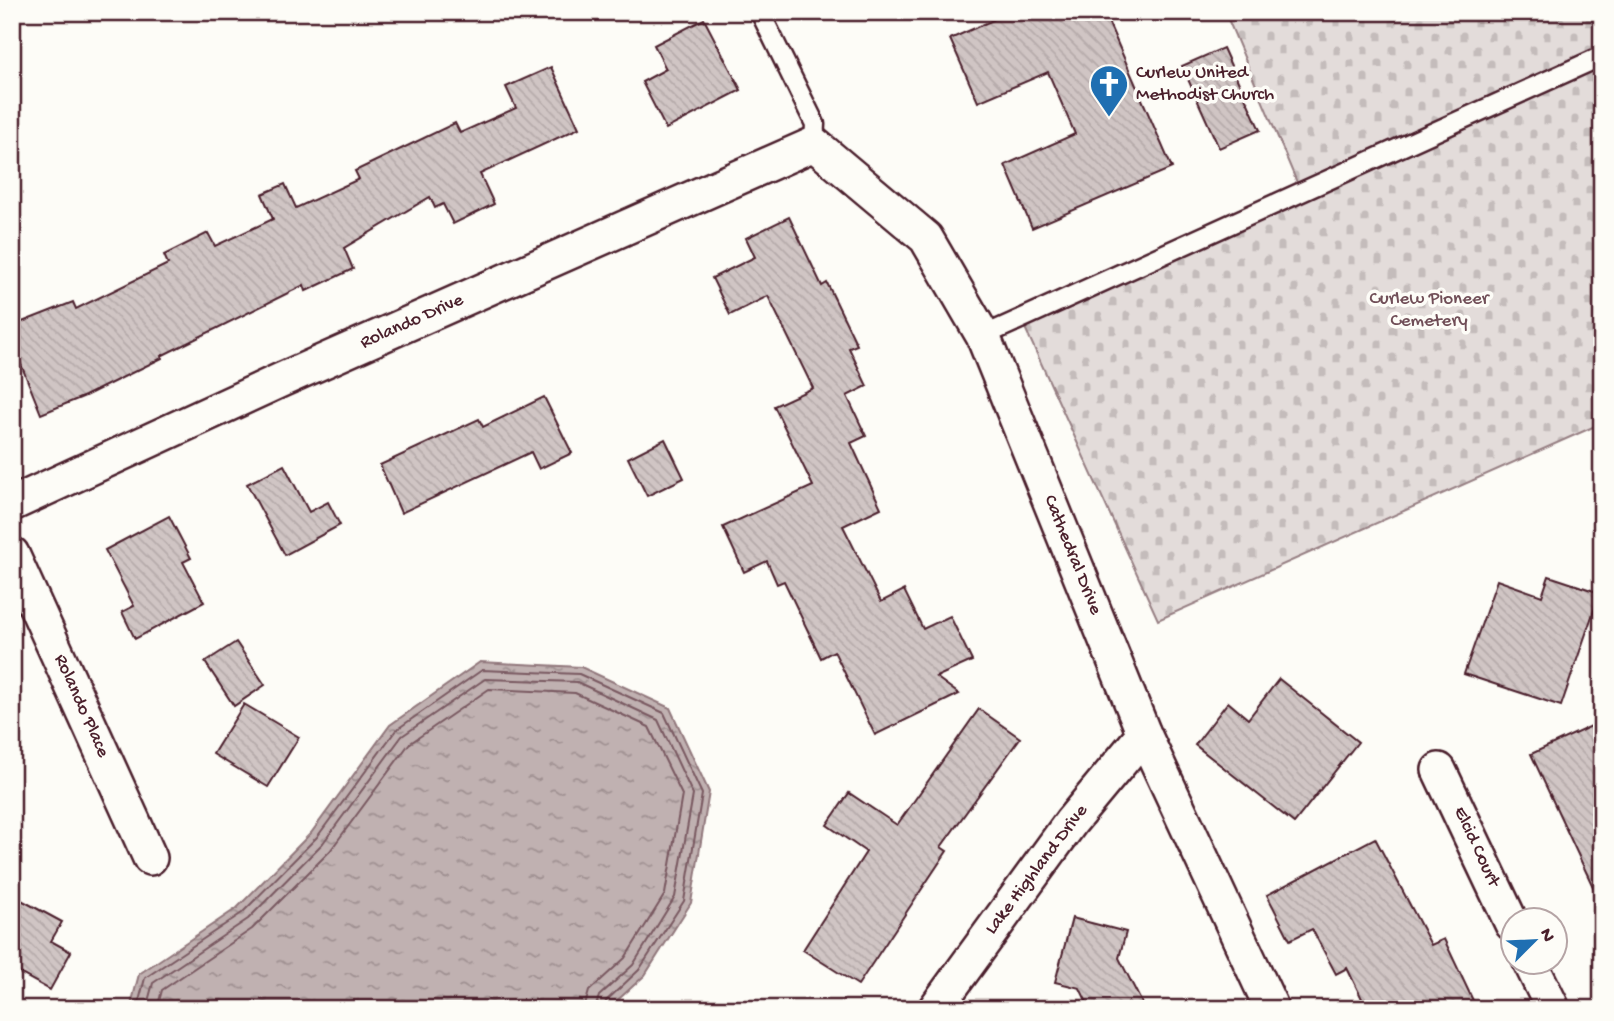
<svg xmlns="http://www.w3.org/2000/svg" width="1614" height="1021" viewBox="0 0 1614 1021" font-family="'Gochi Hand',sans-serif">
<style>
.cemetery{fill:url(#cemetery-stones);stroke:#967e82;stroke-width:2}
.water{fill:url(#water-ripples);stroke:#91777b;stroke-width:2}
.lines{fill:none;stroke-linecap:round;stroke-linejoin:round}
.shore{stroke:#795961;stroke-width:2}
.building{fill:url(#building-back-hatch);stroke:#4a1f2b;stroke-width:2}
.service-casing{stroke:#4a1f2b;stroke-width:23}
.minor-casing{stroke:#4a1f2b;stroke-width:38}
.service{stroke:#fdfcf7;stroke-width:18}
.minor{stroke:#fdfcf7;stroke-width:33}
.labels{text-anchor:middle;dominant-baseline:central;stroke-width:7;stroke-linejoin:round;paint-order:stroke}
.poi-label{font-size:19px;fill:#4a1f2b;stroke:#fdfcf7;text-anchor:start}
.park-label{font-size:19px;fill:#704e57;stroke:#fdfcf7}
.street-label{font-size:19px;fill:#4a1f2b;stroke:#fdfcf7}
</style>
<defs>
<pattern id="cemetery-stones" width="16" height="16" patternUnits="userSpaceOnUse" patternTransform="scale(1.75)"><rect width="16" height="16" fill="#e3dcda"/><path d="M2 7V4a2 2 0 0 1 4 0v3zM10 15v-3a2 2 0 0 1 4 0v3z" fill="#c4bcbb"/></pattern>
<pattern id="water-ripples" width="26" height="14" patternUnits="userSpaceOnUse" patternTransform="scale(1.75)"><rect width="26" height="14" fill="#c0b1b1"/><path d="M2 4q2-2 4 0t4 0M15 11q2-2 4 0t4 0" fill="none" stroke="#9e8f90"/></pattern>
<pattern id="building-back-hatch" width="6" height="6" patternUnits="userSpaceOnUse" patternTransform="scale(1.75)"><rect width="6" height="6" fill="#d0c5c4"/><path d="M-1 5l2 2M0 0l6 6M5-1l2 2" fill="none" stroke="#b4a9a9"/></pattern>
</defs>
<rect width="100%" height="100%" fill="#fdfcf7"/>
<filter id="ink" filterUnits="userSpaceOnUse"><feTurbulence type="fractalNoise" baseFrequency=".0143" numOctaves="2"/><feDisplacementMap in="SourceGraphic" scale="14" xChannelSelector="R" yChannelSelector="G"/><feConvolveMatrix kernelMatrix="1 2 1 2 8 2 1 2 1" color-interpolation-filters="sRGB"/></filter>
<g filter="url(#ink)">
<path class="cemetery" d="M 1225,12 L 1602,12 L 1602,423 L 1158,620 L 1021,319 L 1301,192 Z"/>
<path class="water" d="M 480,662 L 581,667 L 670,708 L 709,792 L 691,903 L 645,975 L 608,1009 L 130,1009 L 139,974 L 237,908 L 311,833 L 390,725 Z"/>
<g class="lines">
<g class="shore">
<path d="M 137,1009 L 145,978 L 242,913 L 317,837 L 396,730 L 482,670 L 579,674 L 664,713 L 702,794 L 684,901 L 639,970 L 606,1001 L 604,1009"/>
<path d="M 146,1009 L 153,983 L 248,919 L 323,843 L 402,736 L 485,679 L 577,682 L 658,720 L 693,795 L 675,897 L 633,965 L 599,996 L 595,1009"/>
<path d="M 157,1009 L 162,990 L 252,929 L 330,851 L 409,744 L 489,689 L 575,693 L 649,727 L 682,795 L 665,894 L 625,958 L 589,991 L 584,1009"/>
</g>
</g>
<g class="building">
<path d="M 1011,12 L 1104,12 L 1172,168 L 1032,228 L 1005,165 L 1075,134 L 1048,72 L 978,102 L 950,39 Z"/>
<path d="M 704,19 L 741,90 L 666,129 L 642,82 L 666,69 L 654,45 Z"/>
<path d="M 1223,48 L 1260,130 L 1219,148 L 1182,66 Z"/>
<path d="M 551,67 L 579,128 L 480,174 L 494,204 L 453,224 L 443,204 L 435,208 L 430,197 L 344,248 L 353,269 L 306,291 L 304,285 L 161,356 L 162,358 L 85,396 L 41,414 L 12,342 L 12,326 L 73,302 L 76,309 L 168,264 L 164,255 L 208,233 L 215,246 L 273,219 L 262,194 L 285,184 L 296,208 L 359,179 L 355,171 L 455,123 L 460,133 L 516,108 L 506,87 Z"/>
<path d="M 789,217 L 822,286 L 827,283 L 857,345 L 849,348 L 867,386 L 847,396 L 866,436 L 851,443 L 881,508 L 843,526 L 881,602 L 904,590 L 923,629 L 950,616 L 972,661 L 936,677 L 959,694 L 875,735 L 834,651 L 821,658 L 784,581 L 777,584 L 767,561 L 744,572 L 723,527 L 813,486 L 774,406 L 813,388 L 768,296 L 730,315 L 712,278 L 755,257 L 746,238 Z"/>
<path d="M 544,397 L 572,453 L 539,469 L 531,452 L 401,513 L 380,465 L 479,419 L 483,427 Z"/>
<path d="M 665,439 L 684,478 L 647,496 L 628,458 Z"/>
<path d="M 284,465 L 309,512 L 328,502 L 340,525 L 285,555 L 247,484 Z"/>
<path d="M 169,516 L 191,558 L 183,562 L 204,602 L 135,639 L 122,612 L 134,606 L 105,550 Z"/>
<path d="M 1549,576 L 1600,593 L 1561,706 L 1464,674 L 1497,580 L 1542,596 Z"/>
<path d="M 236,642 L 265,685 L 234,706 L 205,662 Z"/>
<path d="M 1279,679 L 1358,742 L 1294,823 L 1195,745 L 1228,702 L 1248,719 Z"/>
<path d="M 244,704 L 299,737 L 268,787 L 213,754 Z"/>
<path d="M 979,709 L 1020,738 L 941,847 L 947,851 L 858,985 L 803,950 L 866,852 L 827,825 L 849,793 L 897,825 Z"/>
<path d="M 1602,721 L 1602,906 L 1531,754 Z"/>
<path d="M 1375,838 L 1431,945 L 1444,939 L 1477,1009 L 1367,1009 L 1347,968 L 1336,974 L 1312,929 L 1290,940 L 1267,895 Z"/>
<path d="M 12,895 L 62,922 L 51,941 L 71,952 L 50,990 L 12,969 Z"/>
<path d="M 1072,918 L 1126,932 L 1119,958 L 1145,1009 L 1090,1009 L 1080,988 L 1055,982 Z"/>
</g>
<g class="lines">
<g class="service-casing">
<g id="service">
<path d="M 760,12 L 815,124 L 814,144"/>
<path d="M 983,336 L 1602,56"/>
</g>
</g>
<g class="minor-casing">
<g id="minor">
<path d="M 12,504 L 281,380 L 814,144 L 926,238 L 983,336 L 1144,734 L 1272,1009"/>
<path d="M 12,554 L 150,858"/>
<path d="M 1439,770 L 1512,924"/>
<path d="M 1530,962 L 1553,1009"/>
<path d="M 935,1009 L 1071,822 L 1144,734"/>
</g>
</g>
<use href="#service" class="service"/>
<use href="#minor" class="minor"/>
</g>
</g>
<defs>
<g id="church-pin" transform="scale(2.0125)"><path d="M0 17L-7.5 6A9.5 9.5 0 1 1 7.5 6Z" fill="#1f6fb2" stroke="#fdfcf7"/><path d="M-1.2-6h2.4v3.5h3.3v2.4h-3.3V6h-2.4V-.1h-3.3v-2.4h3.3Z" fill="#fff"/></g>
</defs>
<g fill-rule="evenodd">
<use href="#church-pin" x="1109" y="84"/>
</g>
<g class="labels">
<g class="poi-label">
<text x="1136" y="73">Curlew United<tspan x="1136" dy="22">Methodist Church</tspan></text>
</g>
<g class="park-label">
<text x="1429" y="299">Curlew Pioneer<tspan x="1429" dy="22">Cemetery</tspan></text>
</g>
<g class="street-label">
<text transform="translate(412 322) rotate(-24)">Rolando Drive</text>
<text transform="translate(1072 555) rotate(68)">Cathedral Drive</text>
<text transform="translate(81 706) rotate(66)">Rolando Place</text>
<text transform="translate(1476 847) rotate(65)">Elcid Court</text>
<text transform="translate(1037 870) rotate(-53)">Lake Highland Drive</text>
</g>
</g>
<rect width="1614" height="1021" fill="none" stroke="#fdfcf7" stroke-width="42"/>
<rect x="21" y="21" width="1572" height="979" fill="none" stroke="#4a1f2b" stroke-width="2.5" filter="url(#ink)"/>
<g transform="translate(1534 941) rotate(66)"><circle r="33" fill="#fdfcf7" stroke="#b5a4a5" stroke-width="2"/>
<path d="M0-5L12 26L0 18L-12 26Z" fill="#1f6fb2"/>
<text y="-10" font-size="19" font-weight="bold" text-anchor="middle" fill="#4a1f2b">N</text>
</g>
</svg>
